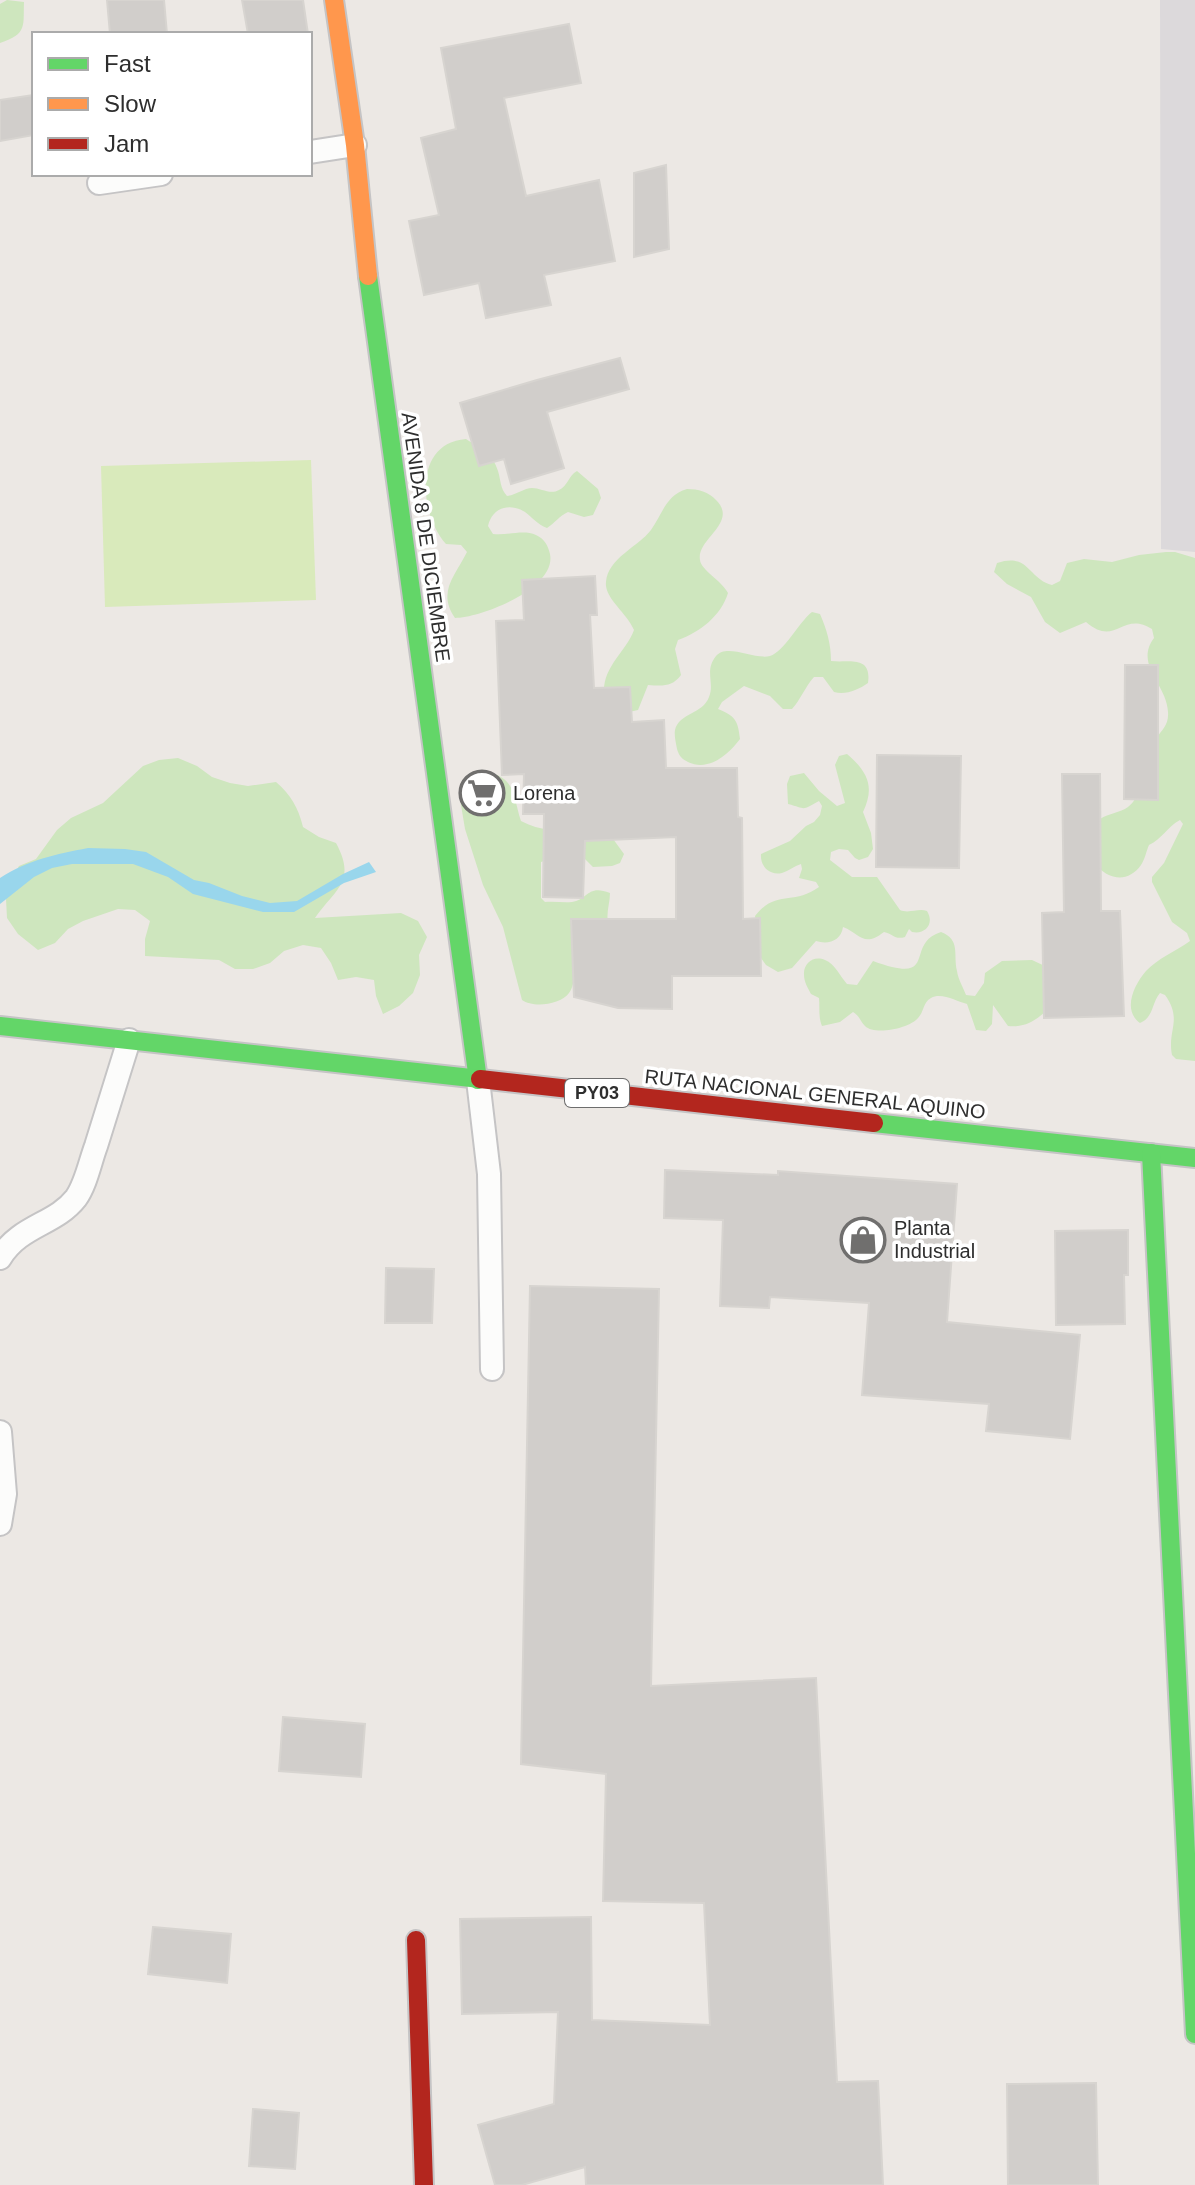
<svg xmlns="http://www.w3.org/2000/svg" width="1195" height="2185" viewBox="0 0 1195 2185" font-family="Helvetica,sans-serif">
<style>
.industrial{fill:#dcd9db}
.green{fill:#cee6be}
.pitch{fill:#d9eabb}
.water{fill:#99d6ec}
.building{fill:#d1cecb;stroke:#d7d4d0;stroke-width:2}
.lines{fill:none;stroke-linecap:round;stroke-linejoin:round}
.lane-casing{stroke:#c5c4c5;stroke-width:26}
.fast-casing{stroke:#c5c4c5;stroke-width:22}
.slow-casing{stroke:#c5c4c5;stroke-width:22}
.jam-casing{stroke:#c5c4c5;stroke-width:22}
.lane{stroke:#fcfcfb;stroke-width:22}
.fast{stroke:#63d668;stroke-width:18}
.slow{stroke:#ff974d;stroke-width:18}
.jam{stroke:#b3261e;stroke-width:18}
.labels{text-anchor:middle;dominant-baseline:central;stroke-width:7;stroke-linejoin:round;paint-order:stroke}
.shield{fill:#fff;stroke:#6d6d6d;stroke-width:2}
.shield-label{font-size:18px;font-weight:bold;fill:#2e2e2e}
.street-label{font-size:20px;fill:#2e2e2e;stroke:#fff}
.poi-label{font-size:20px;fill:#2e2e2e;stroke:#fff;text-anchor:start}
</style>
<rect width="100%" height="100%" fill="#ece8e4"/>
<path class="industrial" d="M 1160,0 L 1195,0 L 1195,552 L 1161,549 Z"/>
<g class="green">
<path d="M 7,0 L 24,2 C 23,25 28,34 0,43 L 0,4 Z"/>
<path d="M 466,439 C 480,448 493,454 498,471 C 501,481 500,488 507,496 C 516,495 524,488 532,488 C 541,488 550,495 559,490 C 568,486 568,476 577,471 L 598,489 L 601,498 L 593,515 L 584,517 L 568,512 C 559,516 555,523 547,528 C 537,524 533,518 525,512 C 509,502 492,508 488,526 L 493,534 C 507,536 523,529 536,535 C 545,539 548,546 550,554 C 557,588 481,618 455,618 C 437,592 455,576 467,552 L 461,545 L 446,544 C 419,514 413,443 466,439 Z"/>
<path d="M 687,489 C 698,489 709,492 716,500 C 739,523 696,539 700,560 C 701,570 721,580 728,593 C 721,616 700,632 678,640 L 675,649 L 681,675 C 672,687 663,686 648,685 L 638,710 L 629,712 L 604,693 C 603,666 626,652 634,630 C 627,613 604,598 606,582 C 608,558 638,547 651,530 C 663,513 666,495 687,489 Z"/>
<path d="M 1166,552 L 1175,552 L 1195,558 L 1195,1061 L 1176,1059 L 1172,1055 C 1167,1030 1183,1020 1165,995 L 1160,993 C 1151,1004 1154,1017 1140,1023 C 1122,1010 1134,985 1146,971 C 1157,959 1176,951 1190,941 L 1187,933 L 1172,922 L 1152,882 L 1152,877 L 1164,863 L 1183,824 L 1180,820 C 1167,827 1162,839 1149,845 C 1146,852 1145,859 1141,865 C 1130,881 1112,881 1099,868 L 1100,819 C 1109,813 1120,813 1128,807 C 1147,792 1144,759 1156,739 C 1162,729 1169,725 1168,712 C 1167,684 1134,665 1154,638 L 1152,629 C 1122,610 1116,648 1086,622 L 1060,633 L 1045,622 L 1031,597 L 1007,584 L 994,572 L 997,563 C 1029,552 1028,579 1052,585 L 1060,581 L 1067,563 L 1084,559 L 1112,562 L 1139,555 Z"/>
<path d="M 812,612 L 820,614 C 827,630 831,644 831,661 C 849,663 872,655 868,683 C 858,690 846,695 834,692 L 823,677 L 814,677 C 805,687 801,699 792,709 L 783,709 L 770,696 L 744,686 L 722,702 L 718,709 C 735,716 738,720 740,739 C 729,754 709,772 688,762 C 682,759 679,756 677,749 C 676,743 674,736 675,730 C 679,713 703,714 709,697 C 715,683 704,671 716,656 C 727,643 754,660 770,656 C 784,652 799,622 812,612 Z"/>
<path d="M 847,754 C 868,772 875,787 863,812 L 871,833 L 873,849 L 868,857 L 859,860 L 855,858 L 848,850 L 839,849 L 831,852 L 830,860 L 852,877 L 877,877 L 900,910 C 909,914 918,908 927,911 C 935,924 925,935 912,932 L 909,929 L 905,937 C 895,940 893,934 884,932 C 863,948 861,934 843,927 C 841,941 828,945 816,941 L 792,968 L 778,972 L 766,965 L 761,958 L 755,916 C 776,889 793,906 819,887 L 816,882 L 799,878 L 802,869 L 801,864 C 794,866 789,871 782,873 C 769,876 760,866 761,854 L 790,841 L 806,826 L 814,822 L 820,815 L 822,806 L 819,801 C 801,811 807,809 788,804 L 787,784 L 790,776 L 804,773 L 819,791 L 837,806 L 845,803 L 835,765 L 839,756 Z"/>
<path d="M 178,758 L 197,766 L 212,777 L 230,783 L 248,786 L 276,782 C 291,795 298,807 303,827 L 319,837 L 336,843 C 357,882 335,889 315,918 L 401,913 L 418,921 L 427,937 L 419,955 L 420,975 L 413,993 L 399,1006 L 383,1014 L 376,996 L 374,980 L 356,977 L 338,980 L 331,963 L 321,948 L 303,945 L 284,951 L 270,963 L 253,969 L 235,969 L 219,960 L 145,956 L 145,939 L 150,921 L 135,910 L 118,909 L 83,921 L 68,929 L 55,943 L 38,950 L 18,934 L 7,918 L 6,899 L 10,882 L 19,866 L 36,859 L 57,830 L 71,818 L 103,803 L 143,766 L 159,760 Z"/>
<path d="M 487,772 C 517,778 513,798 521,821 C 546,835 581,831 608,832 L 624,854 L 620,863 L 612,866 L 593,867 L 581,855 L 553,858 L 541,862 L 541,898 L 545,902 C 554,901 563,903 572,902 C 588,900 587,884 610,893 C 610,904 605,915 609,926 C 598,942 584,958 576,975 C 573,981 573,988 569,993 C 560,1005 533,1008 522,1000 L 503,927 L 483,885 L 465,829 L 459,793 C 466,780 471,774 487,772 Z"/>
<path d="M 941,932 C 961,940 953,954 957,971 C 958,979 963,987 966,995 L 975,996 L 984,983 L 985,973 L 1002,961 L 1032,960 L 1049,968 L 1048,1009 C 1037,1020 1025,1028 1008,1026 L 993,1005 L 992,1024 L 986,1031 L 976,1030 L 967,1004 C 957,1002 942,992 931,998 C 923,1002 924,1012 918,1018 C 910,1028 875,1036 865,1026 C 860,1021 860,1016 853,1012 L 840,1022 L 822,1026 C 818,1016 820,1008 819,998 L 811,994 C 808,988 804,982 804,975 C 803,963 814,955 825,960 C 835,964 840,976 847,984 L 857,985 L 873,961 C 941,986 903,944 941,932 Z"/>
</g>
<path class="pitch" d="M 311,460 L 316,600 L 105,607 L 101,466 Z"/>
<path class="water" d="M 88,848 L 125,849 L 146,852 L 194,880 L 209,883 L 242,896 L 270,903 L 297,901 L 343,874 L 369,862 L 376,872 L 344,883 L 294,912 L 263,912 L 193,894 L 168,877 L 133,864 L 72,864 L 52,868 L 34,877 L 0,904 L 0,878 C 28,860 56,854 88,848 Z"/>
<g class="building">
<path d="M 107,0 L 164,0 L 167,34 L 110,34 Z"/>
<path d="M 242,0 L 303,0 L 308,34 L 248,34 Z"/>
<path d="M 569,24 L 581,83 L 504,98 L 526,196 L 599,180 L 615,261 L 544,275 L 551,305 L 486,318 L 479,283 L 424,295 L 409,221 L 439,215 L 421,138 L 456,129 L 441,48 Z"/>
<path d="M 34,95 L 34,135 L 0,141 L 0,100 Z"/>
<path d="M 666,165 L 669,249 L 634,257 L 634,173 Z"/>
<path d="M 620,358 L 629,389 L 547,412 L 564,468 L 511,484 L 504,459 L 479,466 L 460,403 L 537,380 Z"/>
<path d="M 595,576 L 597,615 L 590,615 L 594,688 L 630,687 L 632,722 L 664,720 L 666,768 L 737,768 L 738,817 L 742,818 L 743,919 L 760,918 L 761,976 L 672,976 L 672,1009 L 618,1008 L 574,997 L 571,919 L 676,919 L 676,837 L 585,841 L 583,898 L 543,897 L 544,814 L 523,814 L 524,774 L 502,775 L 496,621 L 524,620 L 522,580 Z"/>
<path d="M 1125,665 L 1158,665 L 1158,800 L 1124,799 Z"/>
<path d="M 877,755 L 961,756 L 959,868 L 876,867 Z"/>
<path d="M 1062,774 L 1100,774 L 1101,911 L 1120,911 L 1124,1016 L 1044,1018 L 1042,913 L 1064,912 Z"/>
<path d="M 665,1170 L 778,1175 L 778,1171 L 957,1184 L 947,1322 L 1080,1335 L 1070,1439 L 986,1431 L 989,1404 L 862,1395 L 869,1303 L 770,1297 L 769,1308 L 720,1306 L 723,1220 L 664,1218 Z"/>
<path d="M 1128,1230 L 1128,1275 L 1124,1275 L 1125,1324 L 1056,1325 L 1055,1231 Z"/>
<path d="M 386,1268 L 434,1269 L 432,1323 L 385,1323 Z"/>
<path d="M 530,1286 L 659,1289 L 651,1686 L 816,1678 L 837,2082 L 878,2081 L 883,2185 L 586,2185 L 585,2167 L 522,2185 L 495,2185 L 478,2125 L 554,2104 L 558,2012 L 462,2014 L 460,1919 L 591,1917 L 592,2020 L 710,2025 L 704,1903 L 603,1901 L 606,1774 L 521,1764 Z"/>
<path d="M 283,1717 L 365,1724 L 361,1777 L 279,1771 Z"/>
<path d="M 153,1927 L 231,1934 L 227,1983 L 148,1974 Z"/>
<path d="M 1096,2083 L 1098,2185 L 1008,2185 L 1007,2084 Z"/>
<path d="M 253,2109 L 299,2113 L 295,2169 L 249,2166 Z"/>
</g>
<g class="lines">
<g class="lane-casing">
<g id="lane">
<path d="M 310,152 L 355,145"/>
<path d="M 99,183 L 161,174"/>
<path d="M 478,1080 L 489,1174 L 492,1369"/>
<path d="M 0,1258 C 20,1225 55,1225 76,1198 C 86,1184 90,1162 96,1146 C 107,1111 118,1075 129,1040"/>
<path d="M 0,1432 L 5,1494 L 0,1524"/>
</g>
</g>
<g class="fast-casing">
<g id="fast">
<path d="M 368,276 L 478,1080"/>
<path d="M 0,1026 L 480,1079"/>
<path d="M 874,1123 L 1195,1158"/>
<path d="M 1151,1153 L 1195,2034"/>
</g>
</g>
<g class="slow-casing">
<path id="slow" d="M 334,0 L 355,145 L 368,276"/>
</g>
<g class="jam-casing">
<g id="jam">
<path d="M 480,1079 L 874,1123"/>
<path d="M 416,1940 L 424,2185"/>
</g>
</g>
<use href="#lane" class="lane"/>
<use href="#fast" class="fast"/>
<use href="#slow" class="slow"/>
<use href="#jam" class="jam"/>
</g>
<defs>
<g id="supermarket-ring" transform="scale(2.3)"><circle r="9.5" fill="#fff" stroke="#706f6e" stroke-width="1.5"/><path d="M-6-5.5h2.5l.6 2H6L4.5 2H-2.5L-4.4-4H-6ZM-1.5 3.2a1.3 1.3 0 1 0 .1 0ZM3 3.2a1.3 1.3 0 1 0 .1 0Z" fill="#706f6e"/></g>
<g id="shop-ring" transform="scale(2.3)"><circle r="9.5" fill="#fff" stroke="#706f6e" stroke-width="1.5"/><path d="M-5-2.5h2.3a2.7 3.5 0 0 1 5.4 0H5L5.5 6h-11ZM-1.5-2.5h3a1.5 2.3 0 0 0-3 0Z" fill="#706f6e"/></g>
</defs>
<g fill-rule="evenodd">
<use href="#supermarket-ring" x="482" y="793"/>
<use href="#shop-ring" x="863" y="1240"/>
</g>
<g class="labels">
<rect class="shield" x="565" y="1079" width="64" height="28" rx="6"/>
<g class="shield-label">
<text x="597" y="1093">PY03</text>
</g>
<g class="street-label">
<text transform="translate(426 537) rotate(82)">AVENIDA 8 DE DICIEMBRE</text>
<text transform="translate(815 1094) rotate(6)">RUTA NACIONAL GENERAL AQUINO</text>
</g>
<g class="poi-label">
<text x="513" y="793">Lorena</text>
<text x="894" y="1228">Planta<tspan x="894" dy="23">Industrial</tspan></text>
</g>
</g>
<rect x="32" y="32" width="280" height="144" fill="#ffffff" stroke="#ababab" stroke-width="2"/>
<rect x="48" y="58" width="40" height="12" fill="#63d668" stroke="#ababab" stroke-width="2"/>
<text x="104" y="72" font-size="24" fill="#2e2e2e">Fast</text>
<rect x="48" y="98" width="40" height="12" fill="#ff974d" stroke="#ababab" stroke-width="2"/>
<text x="104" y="112" font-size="24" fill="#2e2e2e">Slow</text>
<rect x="48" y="138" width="40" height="12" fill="#b3261e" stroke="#ababab" stroke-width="2"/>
<text x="104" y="152" font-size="24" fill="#2e2e2e">Jam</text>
</svg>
